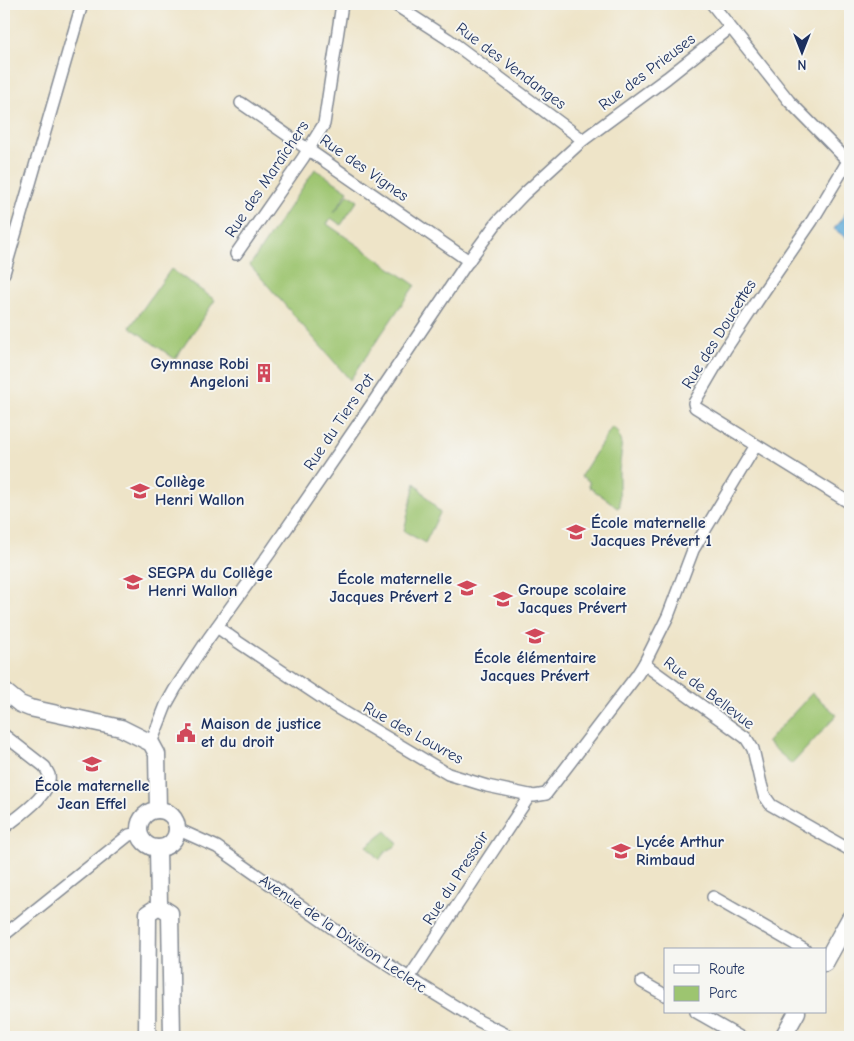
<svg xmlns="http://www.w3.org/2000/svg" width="854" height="1041" viewBox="0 0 854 1041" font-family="'Comic Neue',sans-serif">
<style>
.green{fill:#9dc570;stroke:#5c7a67}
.water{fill:#60abd8;stroke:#3e6d9b}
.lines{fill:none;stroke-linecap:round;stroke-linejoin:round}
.street-casing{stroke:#848a93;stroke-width:14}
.secondary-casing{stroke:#848a93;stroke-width:19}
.street{stroke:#fff;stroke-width:11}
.secondary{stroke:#fff;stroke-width:16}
.labels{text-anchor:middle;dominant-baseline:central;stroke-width:4;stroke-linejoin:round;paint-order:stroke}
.street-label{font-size:16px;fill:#1b2f5e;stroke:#f6f6f2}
.poi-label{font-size:16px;font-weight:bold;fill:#1b2f5e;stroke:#f6f6f2;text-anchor:start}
</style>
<rect width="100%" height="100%" fill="#f6f6f2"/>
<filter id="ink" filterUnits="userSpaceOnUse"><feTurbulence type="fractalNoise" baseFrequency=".02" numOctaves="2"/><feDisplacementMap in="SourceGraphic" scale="10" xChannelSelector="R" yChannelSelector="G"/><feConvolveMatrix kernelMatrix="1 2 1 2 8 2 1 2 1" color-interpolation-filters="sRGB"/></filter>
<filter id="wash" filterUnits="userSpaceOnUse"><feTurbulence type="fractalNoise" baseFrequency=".0096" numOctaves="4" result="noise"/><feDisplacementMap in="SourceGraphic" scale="20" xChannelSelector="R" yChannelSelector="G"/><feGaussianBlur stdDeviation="1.12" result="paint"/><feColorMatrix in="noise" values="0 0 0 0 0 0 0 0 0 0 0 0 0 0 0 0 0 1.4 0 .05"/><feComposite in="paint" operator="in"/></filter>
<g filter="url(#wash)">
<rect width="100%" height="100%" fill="#eee4c8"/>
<g class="green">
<path d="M 315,169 L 348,191 L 334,213 L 348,194 L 358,200 L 341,225 L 331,218 L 327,224 L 415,285 L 350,380 L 250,265 Z"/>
<path d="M 171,269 L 215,300 L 175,359 L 130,327 Z"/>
<path d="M 612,427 L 619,433 L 618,435 C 625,447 619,462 619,474 C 619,485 619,495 620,506 L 617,508 L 609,501 L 589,487 L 589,481 L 581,476 Z"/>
<path d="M 415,483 L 440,513 L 425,543 L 404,531 Z"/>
<path d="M 812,693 L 837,715 L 792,764 L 767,742 Z"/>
<path d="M 386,831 L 398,844 L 396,846 L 385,852 L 379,860 L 367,846 Z"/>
</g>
<path class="water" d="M 850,207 L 850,236 L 848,239 L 834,229 Z"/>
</g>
<g filter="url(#ink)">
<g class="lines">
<g class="street-casing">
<g id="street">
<path d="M 394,4 L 448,39 L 583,140"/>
<path d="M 712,4 L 789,101 L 850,163"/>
<path d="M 241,103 L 469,261"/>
<path d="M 848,161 L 812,221 L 764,291 L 725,350 L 694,403 L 695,407 L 850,503"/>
<path d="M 236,254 L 303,158 L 324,124 L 342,4"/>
<path d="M 4,273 L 82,4"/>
<path d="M 217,627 L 238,642 L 334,706 L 448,774 L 487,786 L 534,796 L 546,794 L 637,675 L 644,664 L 668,616 L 693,550 L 756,445"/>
<path d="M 644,664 L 746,738 L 753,749 L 761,784 L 764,795 L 771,805 L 850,850"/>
<path d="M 4,735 L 45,767 C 46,770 48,772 49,775 C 53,794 17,817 4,828"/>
<path d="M 151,743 L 166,705 L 175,689 L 208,639 L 269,554 L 370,407 L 464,267 L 498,221 L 524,194 L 583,140 L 667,78 L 730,28"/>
<path d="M 177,829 L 217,847 L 345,937 L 409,978 L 479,1021 L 511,1037"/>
<path d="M 713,897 L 805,950"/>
<path d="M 4,935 L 129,835 L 139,833"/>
<path d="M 409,978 L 530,795"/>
<path d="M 642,982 L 665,995"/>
<path d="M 696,1012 L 740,1037"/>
</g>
</g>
<g class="secondary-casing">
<g id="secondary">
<path d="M 4,691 L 20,704 L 30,708 L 121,728 L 151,743 L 157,754 L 158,810"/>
<circle cx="158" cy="829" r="19"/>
<path d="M 158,848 L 159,906"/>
<path d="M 159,906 L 170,913 L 172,1037"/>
<path d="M 825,963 L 850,918"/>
<path d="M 147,1037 L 148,913 L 159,906"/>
<path d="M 783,1037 L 797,1012"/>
</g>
</g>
<use href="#street" class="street"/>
<use href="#secondary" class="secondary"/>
</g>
</g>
<defs>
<g id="building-bare" transform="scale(1.5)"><path d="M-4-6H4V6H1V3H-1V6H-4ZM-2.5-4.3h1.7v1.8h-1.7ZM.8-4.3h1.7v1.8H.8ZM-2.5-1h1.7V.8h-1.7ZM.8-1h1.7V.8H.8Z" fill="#d1495b" stroke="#f6f6f2" stroke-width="2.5" paint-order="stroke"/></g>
<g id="school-bare" transform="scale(1.5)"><path d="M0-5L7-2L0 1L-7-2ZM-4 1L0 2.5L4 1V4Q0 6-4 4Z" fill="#d1495b" stroke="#f6f6f2" stroke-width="2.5" paint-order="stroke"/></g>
<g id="civic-bare" transform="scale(1.5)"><path d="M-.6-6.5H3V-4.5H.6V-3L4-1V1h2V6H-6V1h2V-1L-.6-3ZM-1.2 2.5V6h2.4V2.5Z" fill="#d1495b" stroke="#f6f6f2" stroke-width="2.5" paint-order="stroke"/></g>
</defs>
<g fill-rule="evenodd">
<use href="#building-bare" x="264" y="373"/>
<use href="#school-bare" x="140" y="491"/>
<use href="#school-bare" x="576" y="532"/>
<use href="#school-bare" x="133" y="582"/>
<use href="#school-bare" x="467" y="588"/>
<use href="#school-bare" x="503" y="599"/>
<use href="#school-bare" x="535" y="636"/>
<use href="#civic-bare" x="186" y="733"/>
<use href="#school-bare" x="92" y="764"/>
<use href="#school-bare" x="621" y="851"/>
</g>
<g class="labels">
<g class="street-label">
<text transform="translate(511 66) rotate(37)">Rue des Vendanges</text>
<text transform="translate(647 72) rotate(-37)">Rue des Prieuses</text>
<text transform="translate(364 168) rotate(35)">Rue des Vignes</text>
<text transform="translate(267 179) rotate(-56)">Rue des Maraîchers</text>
<text transform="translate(719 334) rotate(-58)">Rue des Doucettes</text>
<text transform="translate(339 422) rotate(-56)">Rue du Tiers Pot</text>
<text transform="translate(709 693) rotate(37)">Rue de Bellevue</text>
<text transform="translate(413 733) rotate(29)">Rue des Louvres</text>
<text transform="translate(456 878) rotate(-57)">Rue du Pressoir</text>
<text transform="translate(343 934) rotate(34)">Avenue de la Division Leclerc</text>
</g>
<g class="poi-label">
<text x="249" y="364" text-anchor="end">Gymnase Robi<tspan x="249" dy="18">Angeloni</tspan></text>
<text x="155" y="482">Collège<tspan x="155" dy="18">Henri Wallon</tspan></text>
<text x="591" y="523">École maternelle<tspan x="591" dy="18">Jacques Prévert 1</tspan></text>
<text x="148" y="573">SEGPA du Collège<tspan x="148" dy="18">Henri Wallon</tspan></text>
<text x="452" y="579" text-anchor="end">École maternelle<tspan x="452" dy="18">Jacques Prévert 2</tspan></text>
<text x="518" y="590">Groupe scolaire<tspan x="518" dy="18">Jacques Prévert</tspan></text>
<text x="535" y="658" text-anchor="middle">École élémentaire<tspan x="535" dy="18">Jacques Prévert</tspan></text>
<text x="201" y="724">Maison de justice<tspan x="201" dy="18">et du droit</tspan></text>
<text x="92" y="786" text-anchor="middle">École maternelle<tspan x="92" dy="18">Jean Effel</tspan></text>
<text x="636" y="842">Lycée Arthur<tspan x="636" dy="18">Rimbaud</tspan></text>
</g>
</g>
<rect width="854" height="1041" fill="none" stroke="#f6f6f2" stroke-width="20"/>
<rect x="664" y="948" width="162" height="65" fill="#f6f6f2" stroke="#9ea6b7"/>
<rect x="674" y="965" width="25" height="8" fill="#ffffff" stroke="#9ea6b7"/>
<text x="709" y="974" font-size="15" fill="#1b2f5e">Route</text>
<rect x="674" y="986" width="25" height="15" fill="#9dc570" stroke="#9ea6b7"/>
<text x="709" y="998" font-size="15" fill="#1b2f5e">Parc</text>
<g transform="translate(802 52) rotate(180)" stroke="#f6f6f2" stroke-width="4" paint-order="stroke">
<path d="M0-4L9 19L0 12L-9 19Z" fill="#1b2f5e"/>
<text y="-8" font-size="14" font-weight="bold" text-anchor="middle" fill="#1b2f5e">N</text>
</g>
</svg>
